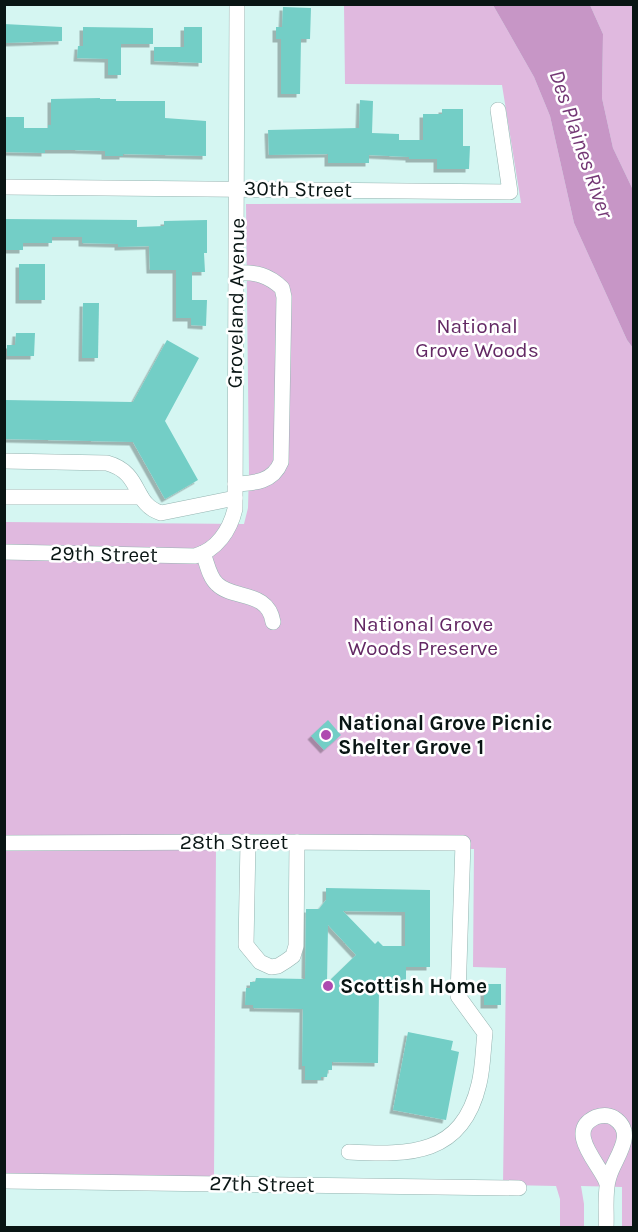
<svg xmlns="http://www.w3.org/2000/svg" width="638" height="1232" viewBox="0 0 638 1232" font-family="Karla,sans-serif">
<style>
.green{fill:#e0b9df}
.water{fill:#c796c6}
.building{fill:#73cec6;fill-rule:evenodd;filter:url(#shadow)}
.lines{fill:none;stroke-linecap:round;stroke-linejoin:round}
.minor-casing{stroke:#95b4b1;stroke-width:16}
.minor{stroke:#fff;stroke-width:15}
.poi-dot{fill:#ae4ab0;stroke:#fff;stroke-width:2}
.labels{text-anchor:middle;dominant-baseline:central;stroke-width:5;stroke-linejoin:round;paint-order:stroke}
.street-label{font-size:21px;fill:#091514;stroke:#fff}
.park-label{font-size:21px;fill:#632864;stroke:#fff}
.poi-label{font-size:21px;font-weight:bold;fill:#091514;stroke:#fff;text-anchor:start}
.water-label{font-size:22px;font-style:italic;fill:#743875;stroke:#fff}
</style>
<defs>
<filter id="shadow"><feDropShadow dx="-3.5" dy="3.5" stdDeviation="0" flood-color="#0004"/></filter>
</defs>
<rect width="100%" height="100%" fill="#d5f6f2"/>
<g class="green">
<path d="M 344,5 L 493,5 L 534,77 L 550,116 L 574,223 L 627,340 L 633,348 L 633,1227 L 622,1227 L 622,1187 L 581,1186 L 584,1204 L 584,1227 L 560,1228 L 560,1199 L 556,1186 L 503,1185 L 506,968 L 473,967 L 474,849 L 216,847 L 214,1178 L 5,1176 L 5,522 L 244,524 L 248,508 L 249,471 L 246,204 L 521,203 L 502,85 L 345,84 Z"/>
<path d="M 590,5 L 633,5 L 633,190 L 613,148 L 602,98 L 603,34 Z"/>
</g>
<path class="water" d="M 493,5 L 590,5 L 603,34 L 602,98 L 613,148 L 633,190 L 633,348 L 627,340 L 574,223 L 550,116 L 534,77 Z"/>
<g class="building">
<path d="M 283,7 L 311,8 L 310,39 L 301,39 L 300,94 L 281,94 L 281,39 L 276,39 L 276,27 L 282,27 Z"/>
<path d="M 4,24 L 62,27 L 62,41 L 4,43 Z"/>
<path d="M 83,27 L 153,28 L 153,44 L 121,44 L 121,75 L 108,75 L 108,59 L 77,58 L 78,46 L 83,46 Z"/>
<path d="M 184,27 L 202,27 L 202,63 L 154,61 L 154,47 L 184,47 Z"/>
<path d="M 100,98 L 100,99 L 116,99 L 116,101 L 165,101 L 165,118 L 206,121 L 206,156 L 123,154 L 123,156 L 105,156 L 105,151 L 75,150 L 45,150 L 45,153 L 4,152 L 4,117 L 24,117 L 24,128 L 48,128 L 48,125 L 51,125 L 51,99 Z"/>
<path d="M 360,100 L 373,101 L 372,133 L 399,134 L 399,140 L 423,140 L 423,114 L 442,114 L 442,109 L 463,109 L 463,146 L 470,146 L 469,169 L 437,169 L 437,159 L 409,159 L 409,157 L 369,155 L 369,163 L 328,163 L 328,154 L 269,155 L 268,130 L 359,128 Z"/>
<path d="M 4,219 L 137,220 L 137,227 L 164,226 L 164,221 L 207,220 L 207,253 L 204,253 L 205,272 L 192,272 L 192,300 L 207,300 L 206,326 L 191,325 L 191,318 L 176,318 L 176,270 L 150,270 L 149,246 L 118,247 L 118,244 L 82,243 L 82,237 L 52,237 L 52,243 L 23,243 L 23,250 L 4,250 Z"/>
<rect x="19" y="264" width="26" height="36"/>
<path d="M 83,303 L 99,303 L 98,358 L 82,358 Z"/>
<path d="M 16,333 L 35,333 L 34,356 L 7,356 L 7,345 L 15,345 Z"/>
<path d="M 167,340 L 199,358 L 165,421 L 198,480 L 165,499 L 133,442 L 4,439 L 4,400 L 133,402 Z"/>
<path d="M 328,720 L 341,735 L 324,750 L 311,736 Z"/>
<path d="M 326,888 L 430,890 L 430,967 L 406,967 L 406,990 L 379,990 L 378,1063 L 332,1062 L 332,1070 L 328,1070 L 327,1077 L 321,1077 L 321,1080 L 305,1080 L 305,1066 L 302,1066 L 303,1009 L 253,1008 L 253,1005 L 245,1005 L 246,988 L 250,988 L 250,982 L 255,982 L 256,978 L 305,979 L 306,909 L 319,909 L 326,900 ZM 343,911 L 405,912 L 405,946 L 383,946 L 378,941 L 375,944 ZM 328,925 L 356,955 L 327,983 Z"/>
<rect x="484" y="984" width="17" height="21"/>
<path d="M 408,1032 L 453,1041 L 451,1050 L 459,1052 L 446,1120 L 393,1110 Z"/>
</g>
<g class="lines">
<g class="minor-casing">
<g id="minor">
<path d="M 4,187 L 510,192 L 498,110"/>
<path d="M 4,461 L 107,463 C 143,473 132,504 161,513 L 235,498"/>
<path d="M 235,484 C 255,483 273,482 281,462 L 284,297 L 282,288 C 268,275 256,272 237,273"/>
<path d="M 4,497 L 141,497"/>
<path d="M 4,552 L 195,556 C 217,550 230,530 235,509 L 237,4"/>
<path d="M 203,553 C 207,563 209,577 217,584 C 233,600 268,590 273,622"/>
<path d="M 248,842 L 246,945 L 260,962 L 271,967 L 278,966 L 286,961 L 293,956 L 296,946 L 297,842"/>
<path d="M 4,843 L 267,842 L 463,843 L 458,996 L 485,1033 C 483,1050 483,1068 479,1084 C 462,1156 410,1155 349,1152"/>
<path d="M 4,1181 L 519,1188"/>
<path d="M 606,1228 C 607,1211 604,1192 609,1177 C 614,1158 638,1134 614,1118 C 609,1115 602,1115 596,1117 C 563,1132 603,1167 607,1184"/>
</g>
</g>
<use href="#minor" class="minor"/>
</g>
<g class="poi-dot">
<circle cx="326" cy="735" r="6"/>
<circle cx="328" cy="986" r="6"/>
</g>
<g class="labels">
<g class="street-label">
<text transform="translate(298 189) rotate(1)">30th Street</text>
<text transform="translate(236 303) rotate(-89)">Groveland Avenue</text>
<text transform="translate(104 554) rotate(1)">29th Street</text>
<text x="234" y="842">28th Street</text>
<text transform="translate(262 1184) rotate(1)">27th Street</text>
</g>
<g class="park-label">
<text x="477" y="326">National<tspan x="477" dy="24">Grove Woods</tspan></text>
<text x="423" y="624">National Grove<tspan x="423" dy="24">Woods Preserve</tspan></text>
</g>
<g class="poi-label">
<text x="338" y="723">National Grove Picnic<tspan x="338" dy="24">Shelter Grove 1</tspan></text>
<text x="340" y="986">Scottish Home</text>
</g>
<g class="water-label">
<text transform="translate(581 144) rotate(71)">Des Plaines River</text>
</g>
</g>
<rect width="638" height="1232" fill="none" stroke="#091514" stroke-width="12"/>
</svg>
